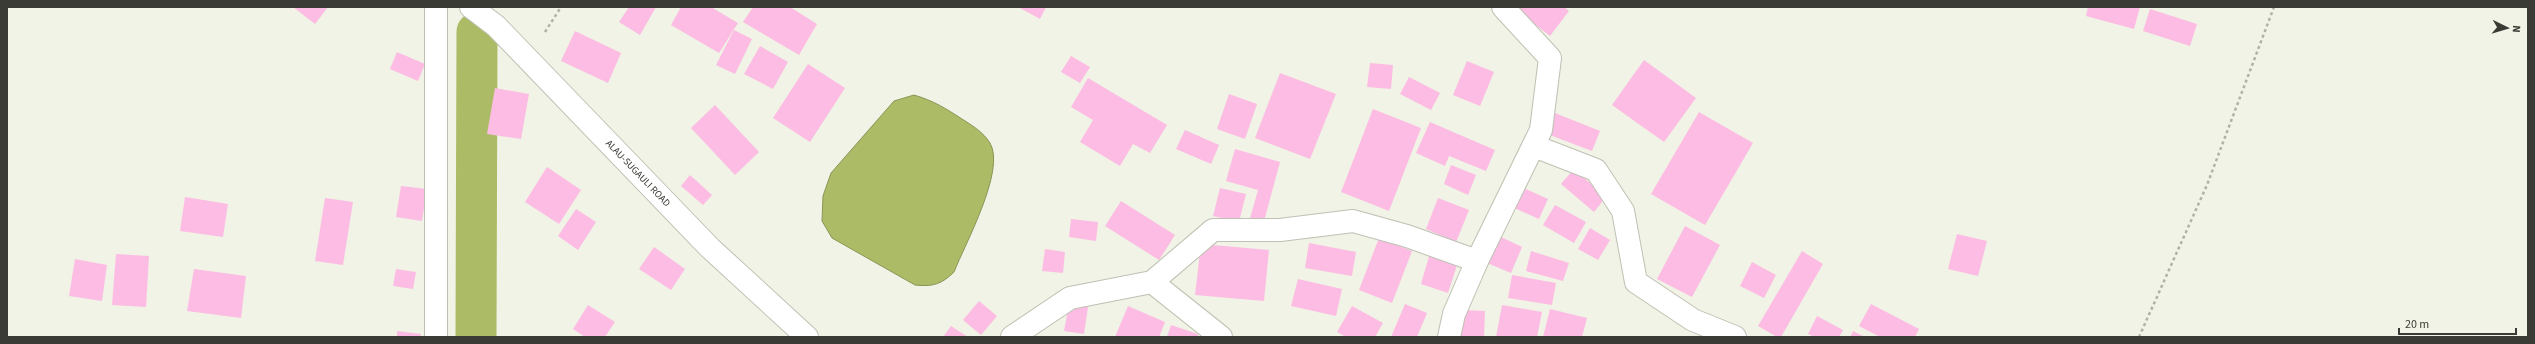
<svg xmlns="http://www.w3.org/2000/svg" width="2535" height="344" viewBox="0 0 2535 344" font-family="'Source Sans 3',sans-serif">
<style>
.water{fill:#acbb66;stroke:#8a9557}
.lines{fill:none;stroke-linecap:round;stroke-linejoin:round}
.canal{stroke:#acbb66;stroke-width:41}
.building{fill:#fdbce3}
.minor-casing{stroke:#bec1b3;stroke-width:24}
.path{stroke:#b0b2a7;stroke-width:2.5;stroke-dasharray:3 3;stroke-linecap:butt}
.minor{stroke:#fff;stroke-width:22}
.labels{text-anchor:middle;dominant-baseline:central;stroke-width:3.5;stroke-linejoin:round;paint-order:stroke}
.street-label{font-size:10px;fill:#3a3b35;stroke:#f0f3e5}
</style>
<rect width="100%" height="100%" fill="#f0f3e5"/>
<path class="water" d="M 914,95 C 934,101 945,108 962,119 C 973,126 983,132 990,143 C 1006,170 965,244 954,272 C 942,284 933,287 915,285 L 832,238 L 822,221 L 823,196 L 831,173 L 894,101 Z"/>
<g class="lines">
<path class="canal" d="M 476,337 L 477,32"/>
</g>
<g class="building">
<path d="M 293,7 L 328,7 L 315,24 Z"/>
<path d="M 629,7 L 656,7 L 640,35 L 619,22 Z"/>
<path d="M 681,7 L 711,7 L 738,23 L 719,53 L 671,25 Z"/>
<path d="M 753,7 L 790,7 L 817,24 L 799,55 L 743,22 Z"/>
<path d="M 1018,7 L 1046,7 L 1040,19 Z"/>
<path d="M 1512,7 L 1564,7 L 1569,11 L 1550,36 Z"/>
<path d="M 2088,7 L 2140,7 L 2134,29 L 2086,16 Z"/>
<path d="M 2150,9 L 2197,24 L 2190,46 L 2143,31 Z"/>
<path d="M 734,30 L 752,39 L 735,74 L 716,65 Z"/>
<path d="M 575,31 L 621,53 L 608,83 L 561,61 Z"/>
<path d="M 760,46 L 788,62 L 773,89 L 744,74 Z"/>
<path d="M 397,52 L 425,64 L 418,81 L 390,69 Z"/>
<path d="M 1071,56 L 1090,67 L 1080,83 L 1061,72 Z"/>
<path d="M 1644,60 L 1696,98 L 1664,142 L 1612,105 Z"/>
<path d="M 1467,61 L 1494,72 L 1480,106 L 1453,95 Z"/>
<path d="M 1370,63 L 1393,65 L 1391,89 L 1367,87 Z"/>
<path d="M 808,64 L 845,88 L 810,142 L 773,118 Z"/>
<path d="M 1280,73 L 1336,94 L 1310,159 L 1255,138 Z"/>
<path d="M 1409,77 L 1440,93 L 1431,110 L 1400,94 Z"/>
<path d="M 1088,78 L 1167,125 L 1150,153 L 1133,144 L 1120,166 L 1080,142 L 1093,120 L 1071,107 Z"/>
<path d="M 495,88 L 529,94 L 521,139 L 487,134 Z"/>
<path d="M 1229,94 L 1257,104 L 1245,139 L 1217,129 Z"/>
<path d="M 715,105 L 759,152 L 735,175 L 691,128 Z"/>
<path d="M 1373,109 L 1421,128 L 1389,211 L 1341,192 Z"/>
<path d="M 1699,112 L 1753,143 L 1705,225 L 1651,194 Z"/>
<path d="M 1555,113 L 1600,131 L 1592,151 L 1547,134 Z"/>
<path d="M 1430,122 L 1495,150 L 1486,171 L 1449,156 L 1445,166 L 1416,153 Z"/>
<path d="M 1185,130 L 1219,145 L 1211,164 L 1176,149 Z"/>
<path d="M 1235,149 L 1280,162 L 1263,225 L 1249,222 L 1258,190 L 1226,181 Z"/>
<path d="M 1451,165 L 1476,175 L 1468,195 L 1444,184 Z"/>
<path d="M 547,167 L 581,190 L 559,224 L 525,202 Z"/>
<path d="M 1574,169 L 1606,197 L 1594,212 L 1561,184 Z"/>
<path d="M 690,175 L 712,195 L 703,205 L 681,186 Z"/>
<path d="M 401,186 L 427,189 L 422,221 L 396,217 Z"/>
<path d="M 1521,187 L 1548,199 L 1539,219 L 1512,207 Z"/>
<path d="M 1220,188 L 1246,194 L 1239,222 L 1213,216 Z"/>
<path d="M 185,197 L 228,204 L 223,237 L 180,231 Z"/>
<path d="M 325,198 L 353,202 L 343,265 L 315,261 Z"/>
<path d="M 1438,198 L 1469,210 L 1456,242 L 1426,229 Z"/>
<path d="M 1121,201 L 1175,235 L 1159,260 L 1105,226 Z"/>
<path d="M 1555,205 L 1586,222 L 1574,243 L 1543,225 Z"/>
<path d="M 576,209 L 596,222 L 578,250 L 558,236 Z"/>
<path d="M 1071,219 L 1098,222 L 1096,241 L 1069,237 Z"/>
<path d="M 1685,226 L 1720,245 L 1692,297 L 1657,279 Z"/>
<path d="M 1590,228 L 1610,240 L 1598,260 L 1578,249 Z"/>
<path d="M 1957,234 L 1987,241 L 1978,276 L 1948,269 Z"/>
<path d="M 1499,236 L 1522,247 L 1511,273 L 1487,263 Z"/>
<path d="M 1379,238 L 1412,251 L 1392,303 L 1359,290 Z"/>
<path d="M 1309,243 L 1356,252 L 1352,276 L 1305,268 Z"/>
<path d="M 1201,244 L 1269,250 L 1264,301 L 1195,295 Z"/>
<path d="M 654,247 L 685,269 L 671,290 L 639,269 Z"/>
<path d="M 1045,249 L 1065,252 L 1063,273 L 1042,271 Z"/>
<path d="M 1531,251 L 1569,263 L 1563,281 L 1526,271 Z"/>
<path d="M 1802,251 L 1823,264 L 1781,337 L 1777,337 L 1758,326 Z"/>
<path d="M 1430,253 L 1458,262 L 1448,293 L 1421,284 Z"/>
<path d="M 116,254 L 149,256 L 146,307 L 112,305 Z"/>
<path d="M 75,259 L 107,265 L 102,301 L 69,296 Z"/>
<path d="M 1752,262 L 1776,275 L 1764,298 L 1740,286 Z"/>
<path d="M 194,269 L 246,276 L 241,318 L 187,311 Z"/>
<path d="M 396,269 L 416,272 L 413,289 L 393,286 Z"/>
<path d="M 1512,275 L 1556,283 L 1552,305 L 1508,298 Z"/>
<path d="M 1298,279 L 1342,289 L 1336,316 L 1291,306 Z"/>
<path d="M 979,301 L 997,316 L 981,335 L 963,320 Z"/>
<path d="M 1069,304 L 1088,307 L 1084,334 L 1064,331 Z"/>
<path d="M 1405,304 L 1427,313 L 1417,337 L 1391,337 Z"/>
<path d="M 1871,304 L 1919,329 L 1915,337 L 1880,337 L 1859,326 Z"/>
<path d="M 588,305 L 615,322 L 605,337 L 585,337 L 573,329 Z"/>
<path d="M 1502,305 L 1542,312 L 1537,337 L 1496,337 Z"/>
<path d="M 1128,306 L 1165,322 L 1159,337 L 1115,337 Z"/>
<path d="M 1352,306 L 1383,323 L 1375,337 L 1346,337 L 1337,332 Z"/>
<path d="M 1550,309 L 1587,318 L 1582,337 L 1543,337 Z"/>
<path d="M 1461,310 L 1485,311 L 1484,337 L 1459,337 Z"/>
<path d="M 1817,316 L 1843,330 L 1839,337 L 1815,337 L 1808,334 Z"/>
<path d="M 1171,325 L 1198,334 L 1198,337 L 1167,337 Z"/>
<path d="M 951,326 L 968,337 L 943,337 Z"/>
<path d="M 397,331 L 421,334 L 420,337 L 397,337 Z"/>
<path d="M 1853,331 L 1865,337 L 1850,337 Z"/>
</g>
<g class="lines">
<g class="minor-casing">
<g id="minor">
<path id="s1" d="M 471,7 L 496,26 L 710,248 L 807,337"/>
<path d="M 1534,146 L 1596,170 L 1623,211 L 1636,282 L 1693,320 L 1735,337"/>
<path d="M 1152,282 L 1213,230 L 1280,230 L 1353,221 L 1407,236 L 1477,261"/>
<path d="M 436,337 L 436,7"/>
<path d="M 1012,337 L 1070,298 L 1152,282 L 1221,337"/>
<path d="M 1449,337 L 1454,314 L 1477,261 L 1541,130 L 1550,58 L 1503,7"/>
</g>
</g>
<g class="path">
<path d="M 545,32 L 561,7"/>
<path d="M 2139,337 L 2207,185 L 2274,7"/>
</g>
<use href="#minor" class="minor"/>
</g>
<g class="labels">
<g class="street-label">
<text stroke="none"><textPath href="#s1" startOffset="236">ALAU-SUGAULI ROAD</textPath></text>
</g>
</g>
<rect width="2535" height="344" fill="none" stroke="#3a3b35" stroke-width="16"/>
<g transform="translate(2507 28) rotate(95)" stroke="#f0f3e5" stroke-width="3" paint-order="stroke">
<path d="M0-3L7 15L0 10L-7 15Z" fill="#3a3b35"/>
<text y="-6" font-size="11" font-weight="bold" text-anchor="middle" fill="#3a3b35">N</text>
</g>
<path d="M2399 328v6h117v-6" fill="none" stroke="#3a3b35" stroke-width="2"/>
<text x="2405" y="328" font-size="12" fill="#3a3b35" stroke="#f0f3e5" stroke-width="3" paint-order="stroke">20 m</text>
</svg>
